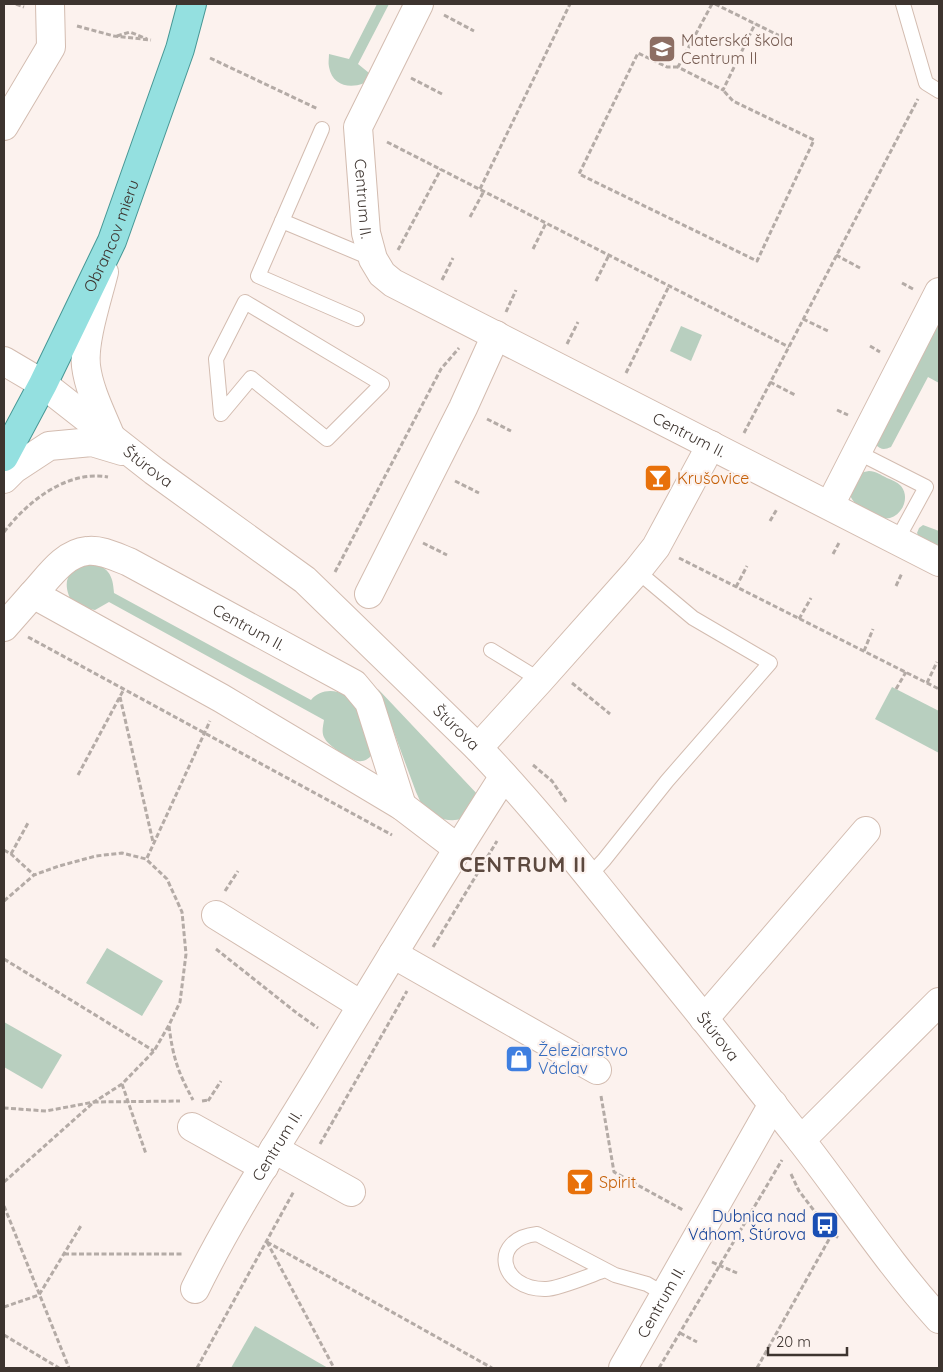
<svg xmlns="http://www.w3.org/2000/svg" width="943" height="1372" viewBox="0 0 943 1372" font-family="Quicksand,sans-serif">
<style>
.green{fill:#b8cfbf}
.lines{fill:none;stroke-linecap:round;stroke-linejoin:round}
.service-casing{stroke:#d3bcb0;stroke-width:16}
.minor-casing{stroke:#d3bcb0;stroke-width:30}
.primary-casing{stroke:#479795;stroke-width:30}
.path{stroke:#b4aba6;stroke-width:3;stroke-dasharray:5 2.5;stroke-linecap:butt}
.service{stroke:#fff;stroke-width:14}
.minor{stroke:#fff;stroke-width:28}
.primary{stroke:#94e0e0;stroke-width:28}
.labels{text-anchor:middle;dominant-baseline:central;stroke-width:4.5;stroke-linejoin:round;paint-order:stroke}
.education-label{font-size:16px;fill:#785e54;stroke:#fcf2ee;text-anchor:start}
.street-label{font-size:16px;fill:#3d342f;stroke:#fcf2ee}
.food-label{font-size:16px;fill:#c56008;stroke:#fcf2ee;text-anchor:start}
.shop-label{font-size:16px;fill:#366cbe;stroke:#fcf2ee;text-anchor:start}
.transit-label{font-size:16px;fill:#164399;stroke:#fcf2ee;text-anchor:end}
.district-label{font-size:21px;font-weight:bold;letter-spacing:1px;fill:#5c493f;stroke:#fcf2ee}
</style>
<rect width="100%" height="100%" fill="#fcf2ee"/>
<g class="green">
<path d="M 377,4 L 389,4 L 358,64 L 374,77 C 359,90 333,90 329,67 C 328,63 329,58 329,54 L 349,59 Z"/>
<path d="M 939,312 L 939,383 L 928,377 L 891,447 C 884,450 881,450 875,444 Z"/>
<path d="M 681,326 L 702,335 L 691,361 L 670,351 Z"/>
<path d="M 869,471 C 876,471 881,475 887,478 C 892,480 897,482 901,486 C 910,497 903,514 890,518 C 882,520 874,515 868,512 C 858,507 853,503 849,493 L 859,473 Z"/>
<path d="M 923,525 L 939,531 L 939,549 L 920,539 L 917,533 L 919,528 Z"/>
<path d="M 89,562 C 108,567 113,574 114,593 L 311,700 C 323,685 347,690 357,706 C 363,715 369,744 372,755 C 368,759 364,762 358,761 C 350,760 329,746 325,739 C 321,733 323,727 324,720 L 109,602 L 95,610 L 74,606 C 61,584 65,570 89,562 Z"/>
<path d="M 892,687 L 939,711 L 939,753 L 875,719 Z"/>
<path d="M 378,689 L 480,797 C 477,802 474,810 470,814 C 456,826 433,819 423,806 C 420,802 418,796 416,792 Z"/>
<path d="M 107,948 L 163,981 L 142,1016 L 86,983 Z"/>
<path d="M 4,1022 L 62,1055 L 42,1089 L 4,1067 Z"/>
<path d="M 255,1326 L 328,1368 L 231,1368 Z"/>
</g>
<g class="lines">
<g class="service-casing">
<g id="service">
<path d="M 903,4 L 926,83 L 939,91"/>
<path d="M 282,221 L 322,129"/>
<path d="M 245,302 L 382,384 L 327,439 L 251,378 L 221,414 L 216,359 Z"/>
<path d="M 357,319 L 258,276 L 282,221 L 373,259"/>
<path d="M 857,452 L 926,487 L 897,540"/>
<path d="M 491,650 L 540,680"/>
<path d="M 589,876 L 604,860 L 667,781 L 770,663 L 693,618 L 637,571"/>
<path d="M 605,1270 C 591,1275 558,1289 546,1289 C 499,1290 489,1239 537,1234 L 615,1275 L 647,1284 L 666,1295"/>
</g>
</g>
<g class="minor-casing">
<g id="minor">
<path id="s1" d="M 419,4 L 358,127 L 366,233 L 373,259 L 382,274 L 393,283 L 939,562"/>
<path d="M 4,126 L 51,47 L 50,4"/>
<path d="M 104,272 C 98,297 83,341 86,366 C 89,390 101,413 110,435"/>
<path id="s2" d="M 4,361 L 43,384 L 154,471 L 305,580 L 478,748 C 532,804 581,866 630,927 C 687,997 744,1068 800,1139 C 847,1199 888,1263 939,1319"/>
<path d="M 4,479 L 14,469 L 49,446 L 92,442 L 122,451"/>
<path d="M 830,505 L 939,292"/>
<path id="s3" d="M 33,594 C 48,578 64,553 87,551 C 101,549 116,557 129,562 L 354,684 L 369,702 L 402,806"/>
<path d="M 369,594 L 463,408 L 496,335"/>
<path d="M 4,627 L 33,594 L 221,698 L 402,806 L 457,848"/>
<path d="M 478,748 L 540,680 L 637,571 L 656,547 L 711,445"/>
<path d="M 216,915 L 361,1005"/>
<path d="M 393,954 L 597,1070"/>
<path d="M 704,1019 L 866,831"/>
<path d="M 192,1127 L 264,1167"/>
<path d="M 801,1140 L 939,1002"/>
<path d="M 274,1149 L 351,1192"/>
<path id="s4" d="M 195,1289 C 232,1214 278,1144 321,1073 C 381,973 441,874 504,776"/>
<path id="s5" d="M 623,1368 L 773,1104"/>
</g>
</g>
<g class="primary-casing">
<g id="primary">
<path id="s6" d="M 4,457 L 43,384 L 112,241 L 180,49 L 192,4"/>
</g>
</g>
<g class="path">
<path d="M 16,4 L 24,7"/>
<path d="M 712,4 L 678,67 L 723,90 L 755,24"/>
<path d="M 715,4 L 786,39"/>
<path d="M 444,15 L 474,31"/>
<path d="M 77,26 L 114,36 L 151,40"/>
<path d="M 117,36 L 130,32 L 147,39"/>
<path d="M 210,58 L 318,109"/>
<path d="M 678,67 L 667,67 L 638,53 L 579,174 L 757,261 L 814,140 L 733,101 L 723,90"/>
<path d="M 411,78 L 442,94"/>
<path d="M 387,142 L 789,347"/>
<path d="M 480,189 L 570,4"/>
<path d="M 470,217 L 484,191"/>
<path d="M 533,249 L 546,223"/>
<path d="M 398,250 L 441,169"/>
<path d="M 836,255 L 860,268"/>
<path d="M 442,280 L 453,258"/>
<path d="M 596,281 L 609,255"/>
<path d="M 902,283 L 913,289"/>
<path d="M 506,312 L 516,290"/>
<path d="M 803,319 L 828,331"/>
<path d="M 567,344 L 578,322"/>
<path d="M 870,346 L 880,352"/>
<path d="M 626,373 L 669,286"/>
<path d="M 770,382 L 795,395"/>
<path d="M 837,410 L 848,415"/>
<path d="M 487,419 L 511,431"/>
<path d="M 744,433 L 918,99"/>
<path d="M 455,481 L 479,493"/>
<path d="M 770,521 L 777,509"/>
<path d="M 4,532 C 28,501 67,470 108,477"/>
<path d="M 423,543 L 447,555"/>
<path d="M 833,554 L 840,541"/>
<path d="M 679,558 L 939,689"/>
<path d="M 335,572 L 441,369 L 459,348"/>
<path d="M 896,586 L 902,573"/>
<path d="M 736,587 L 747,566"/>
<path d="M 799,619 L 811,598"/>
<path d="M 28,637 L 392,835"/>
<path d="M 864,651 L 873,629"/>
<path d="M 572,683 L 610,714"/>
<path d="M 927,683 L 937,662"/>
<path d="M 896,689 L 906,672"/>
<path d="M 120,697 L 153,842"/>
<path d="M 533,765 L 552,781 L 567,803"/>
<path d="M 78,775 L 124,689"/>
<path d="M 4,850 L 11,854 L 34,875"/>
<path d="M 11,854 L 28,823"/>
<path d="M 147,858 L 210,721"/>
<path d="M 225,891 L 238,871"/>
<path d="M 4,901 L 34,875 L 59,866 L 96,856 L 122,853 L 146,859 L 167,879 L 182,912 L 186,954 L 180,1002 L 169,1025 L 154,1051 L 122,1084 L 94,1102 L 46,1111 L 4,1108"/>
<path d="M 433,947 L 497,841"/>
<path d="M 216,949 L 298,1014 L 318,1028"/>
<path d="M 4,959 L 154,1051"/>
<path d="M 169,1026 C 173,1058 178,1072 193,1100"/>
<path d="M 122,1084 L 146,1154"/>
<path d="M 601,1096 L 614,1172 L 683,1210"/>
<path d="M 202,1101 L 209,1100"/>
<path d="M 208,1101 L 221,1081"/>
<path d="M 320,1144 L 407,991"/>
<path d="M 791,1174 L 799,1191 L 832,1234 L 839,1238"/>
<path d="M 4,1182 L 94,1102 L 180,1101"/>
<path d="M 4,1206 L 69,1368"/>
<path d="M 267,1242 L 492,1368"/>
<path d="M 267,1242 L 334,1368"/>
<path d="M 64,1254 L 184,1254"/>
<path d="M 712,1262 L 737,1273"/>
<path d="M 4,1307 L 39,1295 L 82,1224"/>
<path d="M 680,1333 L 697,1342"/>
<path d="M 4,1335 L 59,1368"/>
<path d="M 197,1368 L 294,1191"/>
<path d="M 659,1368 L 782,1160"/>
<path d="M 757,1368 L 832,1234"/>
</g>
<use href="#service" class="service"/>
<use href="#minor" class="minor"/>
<use href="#primary" class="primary"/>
</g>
<defs>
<g id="school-square" transform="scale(1.4375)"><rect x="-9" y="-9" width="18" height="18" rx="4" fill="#8d6e63" stroke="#fcf2ee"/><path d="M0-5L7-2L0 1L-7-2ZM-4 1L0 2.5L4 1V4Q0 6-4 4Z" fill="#fff"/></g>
<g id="bar-square" transform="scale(1.4375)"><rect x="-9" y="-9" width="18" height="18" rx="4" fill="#e8710a" stroke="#fcf2ee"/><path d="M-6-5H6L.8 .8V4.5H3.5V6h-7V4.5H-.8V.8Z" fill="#fff"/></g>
<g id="shop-square" transform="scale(1.4375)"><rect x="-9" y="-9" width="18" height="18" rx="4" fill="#3f7fe0" stroke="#fcf2ee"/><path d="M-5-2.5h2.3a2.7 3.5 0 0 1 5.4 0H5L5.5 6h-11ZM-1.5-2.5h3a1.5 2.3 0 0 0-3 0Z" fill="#fff"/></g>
<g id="bus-square" transform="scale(1.4375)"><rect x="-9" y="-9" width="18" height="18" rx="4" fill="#1a4fb4" stroke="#fcf2ee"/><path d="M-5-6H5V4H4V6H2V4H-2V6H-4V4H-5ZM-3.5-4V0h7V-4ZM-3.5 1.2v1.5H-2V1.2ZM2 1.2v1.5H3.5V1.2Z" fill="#fff"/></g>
</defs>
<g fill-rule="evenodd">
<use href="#school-square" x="662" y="49"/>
<use href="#bar-square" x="658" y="478"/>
<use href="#shop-square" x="519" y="1059"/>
<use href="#bar-square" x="580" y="1182"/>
<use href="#bus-square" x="825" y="1225"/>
</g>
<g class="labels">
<g class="education-label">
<text x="681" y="40">Materská škola<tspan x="681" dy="18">Centrum II</tspan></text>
</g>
<g class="street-label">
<text stroke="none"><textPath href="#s1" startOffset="209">Centrum II.</textPath></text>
<text stroke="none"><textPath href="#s6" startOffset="246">Obrancov mieru</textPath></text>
<text stroke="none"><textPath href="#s1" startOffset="635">Centrum II.</textPath></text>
<text stroke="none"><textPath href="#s2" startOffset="179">Štúrova</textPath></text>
<text stroke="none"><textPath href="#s3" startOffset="251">Centrum II.</textPath></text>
<text stroke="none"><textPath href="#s2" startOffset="584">Štúrova</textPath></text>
<text stroke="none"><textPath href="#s2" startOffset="989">Štúrova</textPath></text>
<text stroke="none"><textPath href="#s4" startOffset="165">Centrum II.</textPath></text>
<text stroke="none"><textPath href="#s5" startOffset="76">Centrum II.</textPath></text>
</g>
<g class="food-label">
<text x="677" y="478">Krušovice</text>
<text x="599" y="1182">Spirit</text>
</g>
<g class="shop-label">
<text x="538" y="1050">Železiarstvo<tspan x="538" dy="18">Václav</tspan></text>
</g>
<g class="transit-label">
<text x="806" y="1216">Dubnica nad<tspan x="806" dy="18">Váhom, Štúrova</tspan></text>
</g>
<g class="district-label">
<text x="523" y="864">CENTRUM II</text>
</g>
</g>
<rect width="943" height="1372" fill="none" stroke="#3d342f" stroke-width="10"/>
<path d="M768 1347v8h79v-8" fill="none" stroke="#3d342f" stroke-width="2.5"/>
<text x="776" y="1347" font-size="15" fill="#3d342f" stroke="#fcf2ee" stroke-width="4" paint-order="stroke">20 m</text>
</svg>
